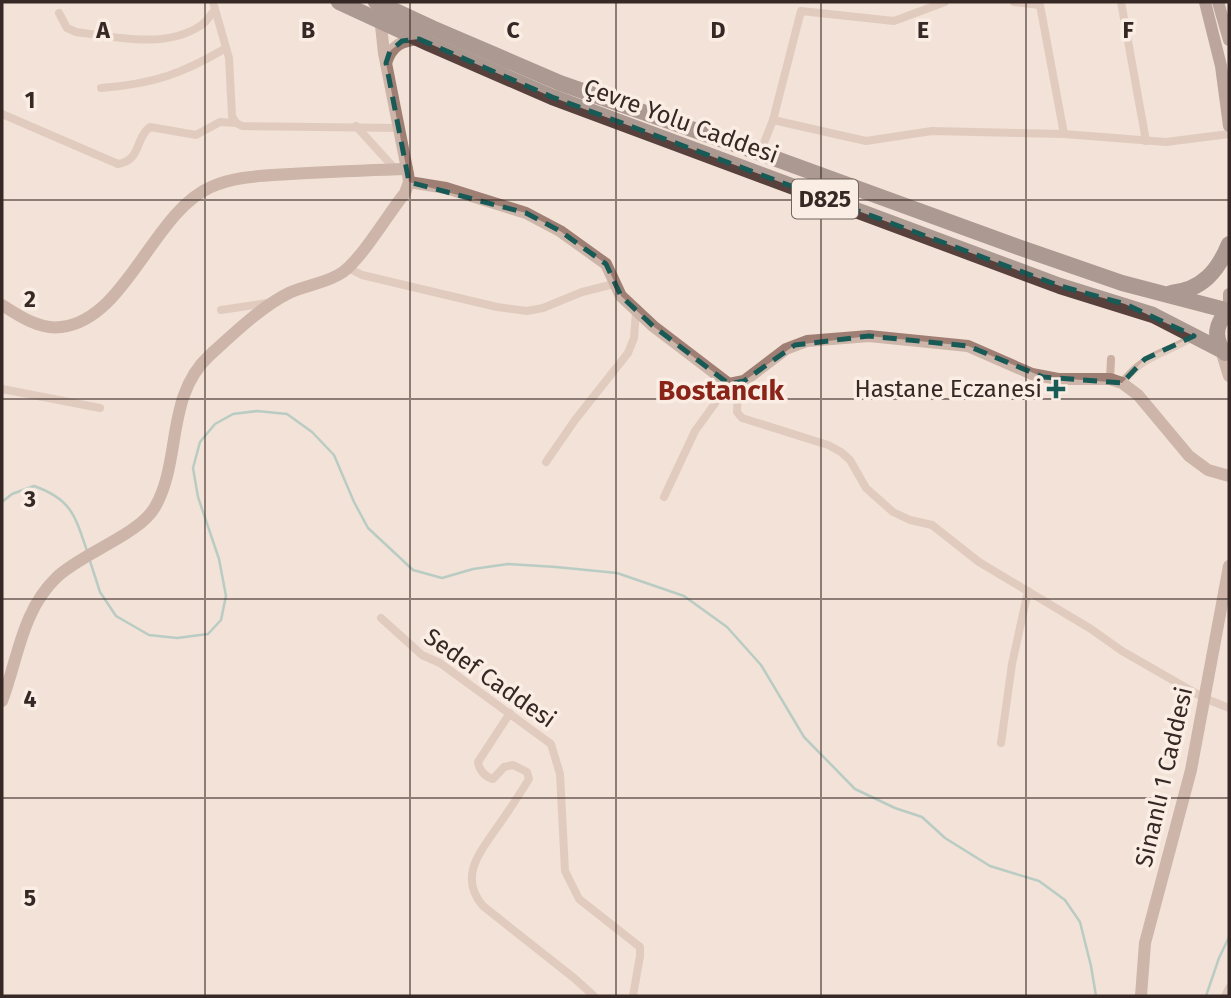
<svg xmlns="http://www.w3.org/2000/svg" width="1231" height="998" viewBox="0 0 1231 998" font-family="'Fira Sans',sans-serif">
<style>
.lines{fill:none;stroke-linecap:round;stroke-linejoin:round}
.stream{stroke:#74b2ac;stroke-width:2.5}
.street{stroke:#ccb0a3;stroke-width:8}
.secondary{stroke:#9f7e74;stroke-width:12}
.primary{stroke:#795c55;stroke-width:12}
.highway{stroke:#58413c;stroke-width:16}
.marked{fill:none;stroke:#185a56;stroke-width:5;stroke-dasharray:14 9;stroke-linejoin:round}
.grid{fill:none;stroke:#362825;stroke-width:2;stroke-opacity:0.55}
.poi-dot{fill:#185a56;stroke:#faede4;stroke-width:2.5}
.labels{text-anchor:middle;dominant-baseline:central;stroke-width:7;stroke-linejoin:round;paint-order:stroke}
.shield{fill:#faede4;stroke:#71635e;stroke-width:2}
.shield-label{font-size:23px;font-weight:bold;fill:#362825}
.street-label{font-size:24px;fill:#362825;stroke:#faede4}
.poi-label{font-size:24px;fill:#362825;stroke:#faede4;text-anchor:end}
.quarter-label{font-size:28px;font-weight:bold;fill:#8b2418;stroke:#faede4}
.grid-label{font-size:23px;text-anchor:middle;font-weight:bold;fill:#362825;stroke:#faede4;stroke-width:7;stroke-linejoin:round;paint-order:stroke}
</style>
<rect width="100%" height="100%" fill="#f3e2d7"/>
<g class="lines">
<g class="stream">
<path d="M 2,502 L 12,494 L 34,486 C 71,499 75,515 87,551"/>
<path d="M 90,561 L 100,592 L 116,616 L 149,635 L 177,638 L 208,634 L 221,620 L 226,596 L 219,559 L 198,497 L 193,468 L 200,442 L 215,424 L 233,414 L 257,411 L 287,414 L 312,432 L 334,455 L 354,502 L 368,528 L 413,570 L 442,578 L 473,569 L 508,564 L 556,567 L 617,573 L 684,596 L 727,627 L 761,665 L 804,737 L 855,789 L 895,808 L 922,817 L 945,838 L 990,866 L 1039,881 L 1065,900 L 1080,922 L 1091,966 L 1096,996"/>
<path d="M 1206,996 L 1219,958 L 1229,937"/>
</g>
<g class="street">
<path d="M 213,2 L 229,58 L 232,116 L 236,123 L 242,126 L 399,128"/>
<path d="M 1014,2 L 1040,5 L 1064,134 L 1166,142 L 1229,134"/>
<path d="M 1121,2 L 1146,141"/>
<path d="M 59,13 L 67,28 L 76,32 C 115,37 165,49 200,26 C 206,23 210,15 215,10"/>
<path d="M 101,88 C 153,84 182,74 226,48"/>
<path d="M 2,114 L 118,164 C 141,161 135,138 150,127 L 196,135 L 220,122 L 236,123"/>
<path d="M 773,120 L 866,141 L 932,131 L 1064,134"/>
<path d="M 356,126 L 395,169"/>
<path d="M 760,153 L 773,120 L 801,11 L 894,21 L 945,2"/>
<path d="M 348,268 L 362,275 L 497,307 L 527,311 L 543,308 L 582,292 L 614,284"/>
<path d="M 221,310 L 267,303"/>
<path d="M 1110,379 L 1111,359"/>
<path d="M 1122,383 C 1146,352 1165,355 1194,336"/>
<path d="M 738,384 L 737,412 L 742,418 L 828,445 L 841,452 L 850,460 L 866,488 L 893,512 L 910,520 L 932,525 L 979,562 L 1091,629 L 1122,651 L 1204,698 L 1229,708"/>
<path d="M 2,389 L 100,408"/>
<path d="M 546,462 L 575,420 L 628,353 L 634,338 L 636,311"/>
<path d="M 664,497 L 695,431 L 729,384"/>
<path d="M 381,618 L 422,655 L 440,663 L 551,744 L 560,774 L 565,871 L 579,899 L 640,947 L 640,956 L 633,996"/>
<path d="M 510,713 L 478,762 C 479,770 485,777 493,779 L 504,767 L 513,765 L 527,772 L 529,779 C 519,795 509,811 498,826 C 480,852 458,877 483,906 L 574,978 L 594,996"/>
<path d="M 1001,743 L 1012,664 L 1028,591"/>
<path d="M 1225,996 L 1229,988"/>
</g>
<g class="secondary">
<path d="M 386,63 C 392,45 401,41 419,39"/>
<path d="M 409,182 L 446,188 L 526,213 L 560,231 L 606,264 L 621,296 L 653,326 L 729,384 L 744,381 L 786,349 L 807,341 L 869,336 L 968,346 L 1032,374 L 1058,379 L 1110,379 L 1122,383 L 1138,395 L 1189,456 L 1208,470 L 1229,476"/>
<path d="M 2,305 C 19,316 40,330 61,327 C 126,320 153,212 211,187 C 235,176 263,176 289,174 C 329,172 368,170 407,169"/>
<path d="M 1221,350 L 1229,376"/>
<path d="M 2,701 C 18,659 22,610 57,577 C 82,553 139,535 155,507 C 182,460 165,396 210,355 C 232,335 262,306 289,293 C 306,285 328,283 343,272 C 363,257 388,214 405,193 L 409,182 L 408,174 L 384,53 L 380,16"/>
<path d="M 1141,996 L 1145,943 L 1191,770 L 1229,566"/>
</g>
<g class="primary">
<path d="M 1205,2 L 1221,66 L 1229,126"/>
<path d="M 1218,2 L 1229,40"/>
<path d="M 1229,311 L 1229,294"/>
</g>
<g class="highway">
<path d="M 339,2 L 430,44 L 552,97 L 1060,286 L 1153,315 L 1221,350"/>
<path d="M 376,2 L 432,28 L 560,83 L 760,153 L 1018,247 L 1122,283 L 1229,311"/>
<path d="M 1171,293 C 1202,290 1218,271 1229,244"/>
<path d="M 1225,353 C 1213,338 1215,323 1229,311"/>
</g>
</g>
<path d="M0 0H1231V998H0ZM 419,39 L 552,97 L 1060,286 L 1125,304 L 1194,336 L 1145,359 L 1122,383 L 1043,377 L 968,346 L 869,336 L 795,345 L 744,381 L 729,384 L 653,326 L 621,296 L 606,264 L 560,231 L 526,213 L 409,182 L 386,63 L 390,51 L 402,41 Z" fill="#f3e2d7" fill-opacity=".55" fill-rule="evenodd"/>
<path class="marked" d="M 419,39 L 552,97 L 1060,286 L 1125,304 L 1194,336 L 1145,359 L 1122,383 L 1043,377 L 968,346 L 869,336 L 795,345 L 744,381 L 729,384 L 653,326 L 621,296 L 606,264 L 560,231 L 526,213 L 409,182 L 386,63 L 390,51 L 402,41 Z"/>
<path class="grid" d="M 205,2 L 205,996M 410,2 L 410,996M 616,2 L 616,996M 821,2 L 821,996M 1026,2 L 1026,996M 2,200 L 1229,200M 2,399 L 1229,399M 2,599 L 1229,599M 2,798 L 1229,798"/>
<path class="poi-dot" d="M1052.5 378.5h7v7h7v7h-7v7h-7v-7h-7v-7h7z"/>
<g class="labels">
<rect class="shield" x="792" y="179.5" width="66" height="39" rx="5"/>
<g class="shield-label">
<text x="825" y="199">D825</text>
</g>
<g class="street-label">
<text transform="translate(681 121) rotate(20)">Çevre Yolu Caddesi</text>
<text transform="translate(490 678) rotate(35)">Sedef Caddesi</text>
<text transform="translate(1164 777) rotate(-77)">Sinanlı 1 Caddesi</text>
</g>
<g class="poi-label">
<text x="1042" y="389">Hastane Eczanesi</text>
</g>
<g class="quarter-label">
<text x="721" y="390">Bostancık</text>
</g>
</g>
<g class="grid-label">
<text x="103" y="38">A</text>
<text x="308" y="38">B</text>
<text x="513" y="38">C</text>
<text x="718" y="38">D</text>
<text x="923" y="38">E</text>
<text x="1128" y="38">F</text>
<text x="30" y="108">1</text>
<text x="30" y="307">2</text>
<text x="30" y="507">3</text>
<text x="30" y="707">4</text>
<text x="30" y="906">5</text>
</g>
<rect width="1231" height="998" fill="none" stroke="#362825" stroke-width="7"/>
</svg>
